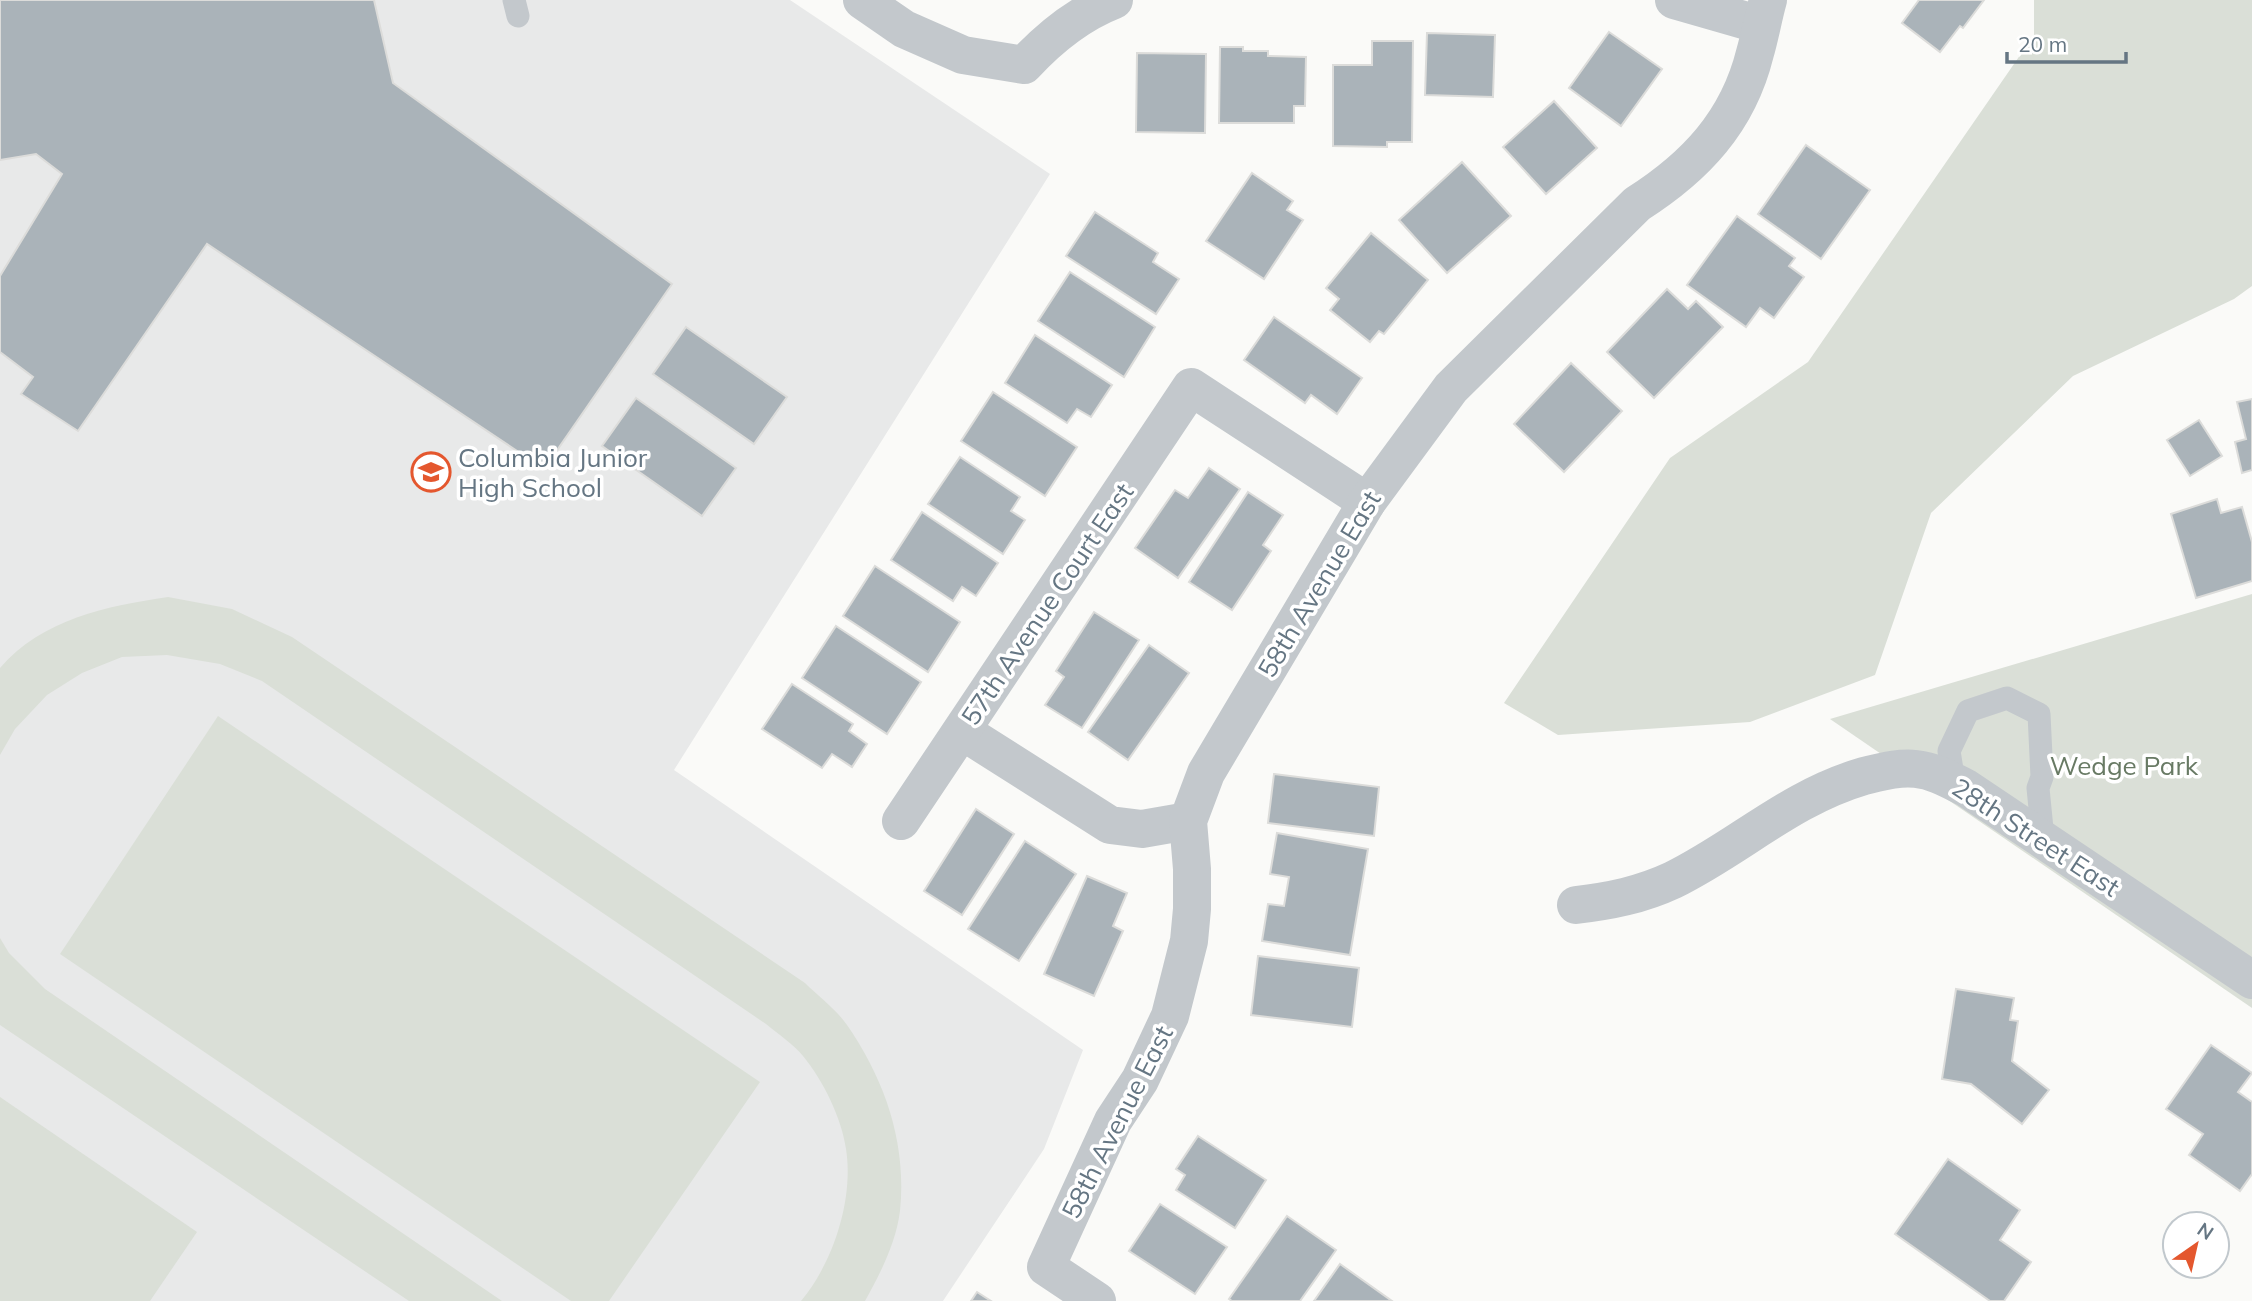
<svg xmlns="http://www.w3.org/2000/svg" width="2252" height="1301" viewBox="0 0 2252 1301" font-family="Mulish,sans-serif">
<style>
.built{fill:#e8e9e9}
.green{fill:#dadfd7}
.building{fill:#aab3b9;stroke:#dcdcda;stroke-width:2}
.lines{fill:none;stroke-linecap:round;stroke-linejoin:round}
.service{stroke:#c3c8cc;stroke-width:23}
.minor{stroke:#c3c8cc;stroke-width:38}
.labels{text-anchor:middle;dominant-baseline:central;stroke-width:7;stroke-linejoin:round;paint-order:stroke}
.poi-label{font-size:26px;fill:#657683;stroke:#fff;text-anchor:start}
.street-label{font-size:26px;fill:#657683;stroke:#fff}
.park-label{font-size:26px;fill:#687a64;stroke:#fff}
</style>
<rect width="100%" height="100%" fill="#fafaf8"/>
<path class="built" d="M 0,0 L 790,0 L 1050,174 L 674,770 L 1083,1050 L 1044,1149 L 943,1301 L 0,1301 Z"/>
<g class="green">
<path d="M 2034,0 L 2252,0 L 2252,286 L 2234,299 L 2073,376 L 1931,513 L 1875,675 L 1750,722 L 1558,735 L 1504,703 L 1670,458 L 1808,362 L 2034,35 Z"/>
<path d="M 2252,594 L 2252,1008 L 1830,719 Z"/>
<path d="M 168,597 L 232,609 L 292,637 L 805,983 C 818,996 836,1009 847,1025 C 885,1080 907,1143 900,1211 C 896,1243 880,1274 865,1301 L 801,1301 C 833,1263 854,1199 846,1149 C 842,1119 823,1080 803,1056 C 793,1044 778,1034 766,1024 L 262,681 L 220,664 L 167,655 L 122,657 L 82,673 L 47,695 L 15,729 L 0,755 L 0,668 C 42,619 107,606 168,597 Z"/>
<path d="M 218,716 L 760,1082 L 609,1301 L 571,1301 L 60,954 Z"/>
<path d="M 0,938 L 9,953 L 45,989 L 502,1301 L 409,1301 L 0,1025 Z"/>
<path d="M 0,1097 L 197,1232 L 150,1301 L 0,1301 Z"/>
</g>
<g class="building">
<path d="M 0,0 L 374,0 L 393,83 L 672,284 L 544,469 L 207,244 L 78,431 L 21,394 L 33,377 L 0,352 L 0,276 L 62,174 L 36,154 L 0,160 Z"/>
<path d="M 1919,0 L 1984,0 L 1963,28 L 1960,26 L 1940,52 L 1902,23 Z"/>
<path d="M 1609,32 L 1662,69 L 1621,126 L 1569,88 Z"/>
<path d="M 1427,33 L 1495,35 L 1493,97 L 1425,95 Z"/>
<path d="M 1372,41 L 1413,41 L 1412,142 L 1387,142 L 1387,147 L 1333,146 L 1333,65 L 1372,65 Z"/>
<path d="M 1220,47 L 1243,47 L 1243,51 L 1268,51 L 1268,56 L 1306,57 L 1305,106 L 1294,106 L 1294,123 L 1219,123 Z"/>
<path d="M 1137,53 L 1206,54 L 1205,133 L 1136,132 Z"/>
<path d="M 1554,101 L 1597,148 L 1546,194 L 1503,147 Z"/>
<path d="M 1806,145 L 1870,190 L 1821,259 L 1758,214 Z"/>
<path d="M 1462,162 L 1511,216 L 1447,273 L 1399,220 Z"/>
<path d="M 1252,173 L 1293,201 L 1287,210 L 1303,220 L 1264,279 L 1206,241 Z"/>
<path d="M 1095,212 L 1158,253 L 1153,262 L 1179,279 L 1156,314 L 1066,256 Z"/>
<path d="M 1737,216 L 1795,258 L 1789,266 L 1804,277 L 1774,318 L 1760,308 L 1746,327 L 1687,285 Z"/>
<path d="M 1371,233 L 1428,280 L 1384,334 L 1379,331 L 1370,342 L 1330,310 L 1339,299 L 1326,288 Z"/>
<path d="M 1070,272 L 1155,327 L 1124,377 L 1038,321 Z"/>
<path d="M 1667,289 L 1688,309 L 1696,301 L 1723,327 L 1654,398 L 1607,352 Z"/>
<path d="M 1274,317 L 1362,378 L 1337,414 L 1311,395 L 1305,403 L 1244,360 Z"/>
<path d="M 686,327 L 787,397 L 754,444 L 653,374 Z"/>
<path d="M 1035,335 L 1112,385 L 1091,417 L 1077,409 L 1067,423 L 1005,383 Z"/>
<path d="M 1571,363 L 1622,411 L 1564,472 L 1514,424 Z"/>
<path d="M 993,392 L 1077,447 L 1045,496 L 961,441 Z"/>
<path d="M 636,398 L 736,468 L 702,516 L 602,446 Z"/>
<path d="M 2252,399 L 2252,470 L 2242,473 L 2235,442 L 2246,439 L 2237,402 Z"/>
<path d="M 2199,420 L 2222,456 L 2190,476 L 2167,440 Z"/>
<path d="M 960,457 L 1020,497 L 1011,511 L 1025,520 L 1003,554 L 928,504 Z"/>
<path d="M 1209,468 L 1240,489 L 1178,578 L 1135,548 L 1175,490 L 1188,498 Z"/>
<path d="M 1248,492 L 1283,515 L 1263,545 L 1271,551 L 1232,610 L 1189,582 Z"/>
<path d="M 2217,499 L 2221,513 L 2242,507 L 2252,542 L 2252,581 L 2196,598 L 2171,514 Z"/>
<path d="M 922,512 L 998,563 L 976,596 L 962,587 L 953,601 L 891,560 Z"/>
<path d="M 875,566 L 960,622 L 928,672 L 843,616 Z"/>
<path d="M 1094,612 L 1139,640 L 1082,728 L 1045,705 L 1064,677 L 1056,671 Z"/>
<path d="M 836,626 L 921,682 L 887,734 L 802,678 Z"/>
<path d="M 1149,645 L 1189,673 L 1128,760 L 1088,732 Z"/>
<path d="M 792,684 L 853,724 L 849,731 L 867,744 L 852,767 L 832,754 L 822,768 L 762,729 Z"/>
<path d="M 1274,774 L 1379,787 L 1374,836 L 1268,823 Z"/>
<path d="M 976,809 L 1014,834 L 962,915 L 924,891 Z"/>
<path d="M 1277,833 L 1368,849 L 1350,955 L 1262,941 L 1268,904 L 1284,906 L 1289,877 L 1270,874 Z"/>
<path d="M 1025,841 L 1076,874 L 1019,961 L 968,929 Z"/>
<path d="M 1087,876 L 1127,893 L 1113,926 L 1123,931 L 1094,996 L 1044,974 Z"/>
<path d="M 1258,956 L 1359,968 L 1352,1027 L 1251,1015 Z"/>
<path d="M 1956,989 L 2014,998 L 2010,1020 L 2018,1021 L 2012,1061 L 2049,1090 L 2022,1124 L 1971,1084 L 1942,1079 Z"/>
<path d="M 2211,1045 L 2252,1073 L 2238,1092 L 2252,1102 L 2252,1174 L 2240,1191 L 2189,1155 L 2203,1134 L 2166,1109 Z"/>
<path d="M 1198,1136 L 1266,1180 L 1235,1228 L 1176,1190 L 1185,1175 L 1176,1169 Z"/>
<path d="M 1948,1159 L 2020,1210 L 2000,1240 L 2031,1262 L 2004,1301 L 1990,1301 L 1895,1234 Z"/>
<path d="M 1160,1204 L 1227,1247 L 1195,1294 L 1129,1251 Z"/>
<path d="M 1287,1216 L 1336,1250 L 1300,1301 L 1232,1301 L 1229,1299 Z"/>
<path d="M 1340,1264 L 1392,1301 L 1314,1301 Z"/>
<path d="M 977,1292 L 991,1301 L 971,1301 Z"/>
</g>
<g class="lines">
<g class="service">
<path d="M 514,0 L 518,16"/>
<path d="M 1954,782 L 1949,751 L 1968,711 L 2007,698 L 2039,714 L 2042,777 L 2038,788 L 2043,839"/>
</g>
<g class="minor">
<path d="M 862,0 L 904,29 L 963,55 L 1024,65 C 1050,37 1078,14 1114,0"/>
<path d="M 1674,0 L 1761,25"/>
<path d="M 962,731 L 1110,825 L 1142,829 L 1188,821"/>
<path d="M 901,821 L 1191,387 L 1367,502"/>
<path d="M 1576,905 C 1610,901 1641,895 1673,880 C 1740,847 1789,798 1864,776 C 1881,772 1899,767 1916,769 C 1935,771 1950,780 1966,788 L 2252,980"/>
<path d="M 1097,1301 L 1046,1267 L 1113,1121 L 1140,1080 L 1170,1016 L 1189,941 L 1192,909 L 1192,869 L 1188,821 L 1206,773 L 1367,502 L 1451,388 L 1637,204 C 1695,167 1738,122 1755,53 C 1760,36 1763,18 1768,0"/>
</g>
</g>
<defs>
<g id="school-ring" transform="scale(2.0125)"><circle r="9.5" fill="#fff" stroke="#e4572e" stroke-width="1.5"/><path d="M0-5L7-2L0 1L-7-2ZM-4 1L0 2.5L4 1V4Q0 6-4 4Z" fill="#e4572e"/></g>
</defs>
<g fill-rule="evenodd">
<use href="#school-ring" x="431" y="472"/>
</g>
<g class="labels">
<g class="poi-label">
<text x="458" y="457">Columbia Junior<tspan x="458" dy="30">High School</tspan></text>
</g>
<g class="street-label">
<text transform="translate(1319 584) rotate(-59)">58th Avenue East</text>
<text transform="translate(1047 604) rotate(-56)">57th Avenue Court East</text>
<text transform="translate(2036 837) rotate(33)">28th Street East</text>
<text transform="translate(1117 1122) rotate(-63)">58th Avenue East</text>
</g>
<g class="park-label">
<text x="2124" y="765">Wedge Park</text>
</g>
</g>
<g transform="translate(2196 1245) rotate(34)"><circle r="33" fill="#ffffff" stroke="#c1c8cd" stroke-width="2"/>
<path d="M0-5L12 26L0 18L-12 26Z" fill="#e4572e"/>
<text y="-10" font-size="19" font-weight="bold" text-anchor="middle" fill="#657683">N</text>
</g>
<path d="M2007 52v10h119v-10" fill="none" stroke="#657683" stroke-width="3.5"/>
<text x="2018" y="52" font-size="21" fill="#657683" stroke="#ffffff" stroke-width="5" paint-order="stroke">20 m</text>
</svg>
